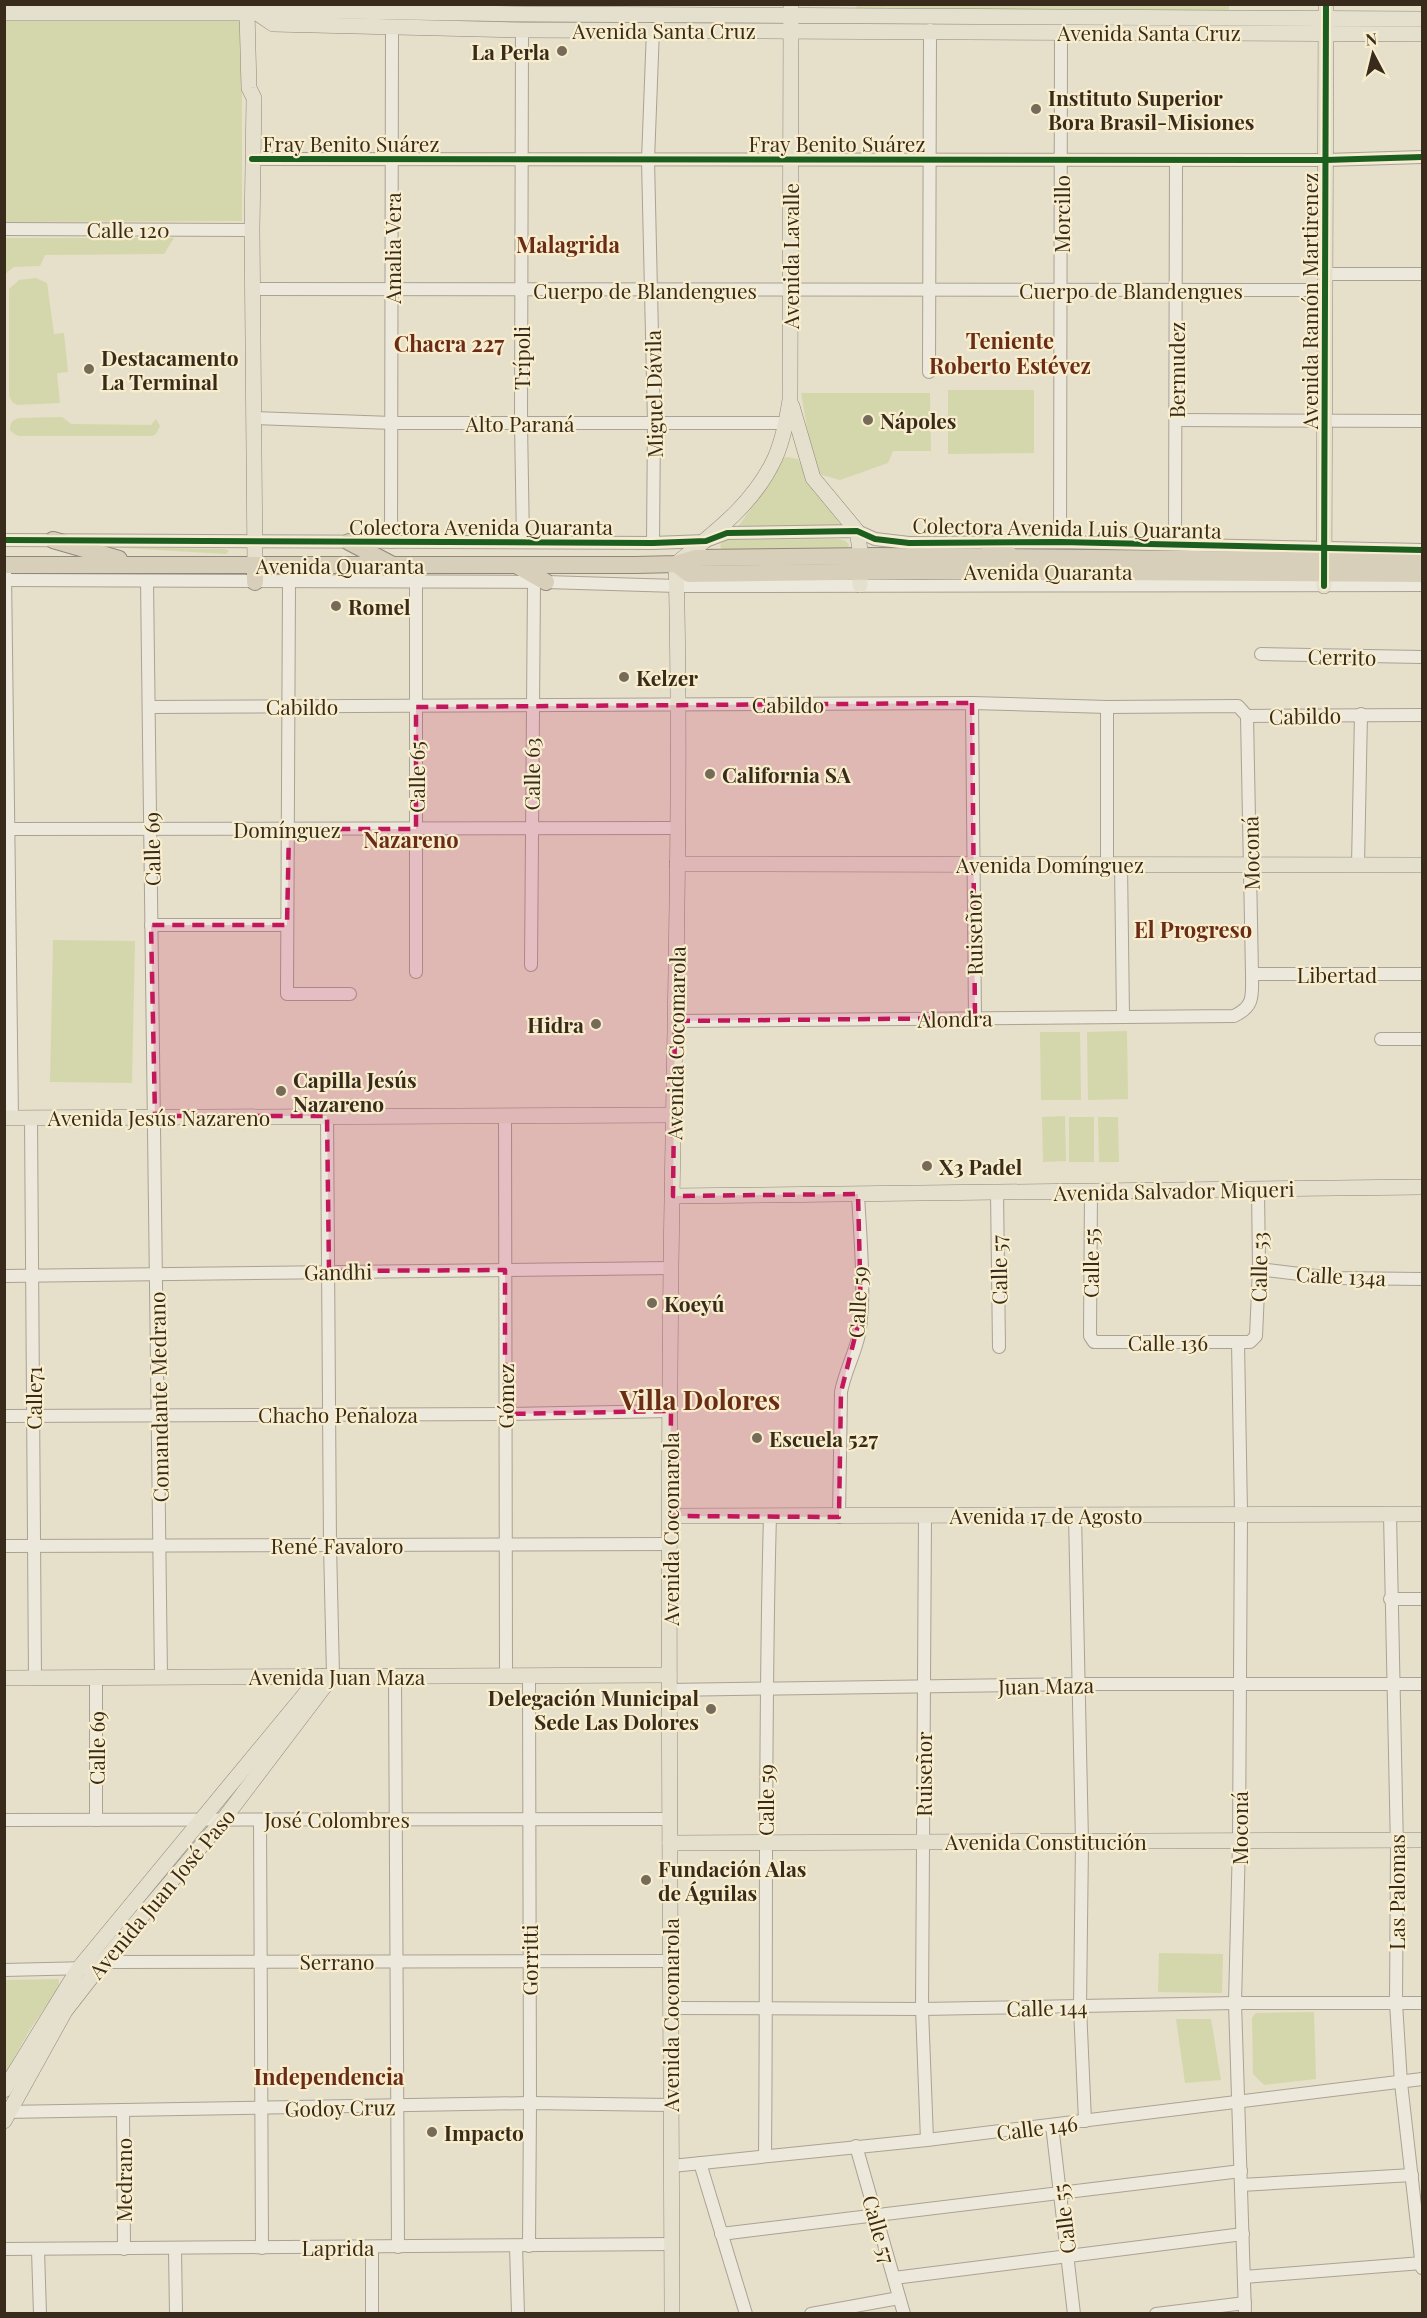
<svg xmlns="http://www.w3.org/2000/svg" width="1427" height="2318" viewBox="0 0 1427 2318" font-family="'Playfair Display',serif">
<style>
.green{fill:#d4d7ab}
.lines{fill:none;stroke-linecap:round;stroke-linejoin:round}
.minor-casing{stroke:#aaa294;stroke-width:14}
.major-casing{stroke:#90887a;stroke-width:16}
.highway-casing{stroke:#90887a;stroke-width:18}
.minor{stroke:#ede8dc;stroke-width:12}
.major{stroke:#e5dfcd;stroke-width:15}
.highway{stroke:#d8cfba;stroke-width:16}
.cycleway-casing{stroke:#f8eece;stroke-width:10}
.cycleway{stroke:#1b5e20;stroke-width:6}
.marked{fill:#c2185b;fill-opacity:0.2;stroke:#c2185b;stroke-width:4.5;stroke-dasharray:12 8;stroke-linejoin:round}
.poi-dot{fill:#766a58;stroke:#f8eece;stroke-width:2}
.labels{text-anchor:middle;dominant-baseline:central;stroke-width:4.5;stroke-linejoin:round;paint-order:stroke}
.street-label{font-size:21px;fill:#392b1b;stroke:#f8eece}
.poi-label{font-size:21px;font-weight:bold;fill:#392b1b;stroke:#f8eece;text-anchor:start}
.neighbourhood-label{font-size:22px;font-weight:bold;fill:#6a2c17;stroke:#f8eece}
.district-label{font-size:27px;font-weight:bold;fill:#6a2c17;stroke:#f8eece}
</style>
<rect width="100%" height="100%" fill="#e6dfca"/>
<g class="green">
<path d="M 859,4 L 1229,4 L 1229,10 L 853,11 Z"/>
<path d="M 4,19 L 242,19 L 242,221 L 5,222 Z"/>
<path d="M 5,238 L 174,238 L 164,254 L 45,255 L 40,266 L 14,267 L 5,274 Z"/>
<path d="M 36,278 L 47,283 L 54,334 L 64,333 L 68,372 L 57,373 L 60,403 L 17,405 L 12,402 L 9,395 L 9,289 L 19,280 Z"/>
<path d="M 948,390 L 1034,390 L 1034,453 L 948,454 Z"/>
<path d="M 801,393 L 930,393 L 931,451 L 893,451 L 888,463 L 840,480 L 815,473 Z"/>
<path d="M 62,417 L 71,424 L 151,425 L 156,419 L 160,426 L 156,434 L 152,436 L 19,436 L 14,434 L 10,430 C 10,423 12,420 19,418 Z"/>
<path d="M 788,457 L 798,459 L 815,493 L 842,526 L 737,528 L 770,483 L 782,458 Z"/>
<path d="M 839,539 L 846,541 L 849,545 L 847,550 L 723,551 L 720,546 L 722,542 L 728,540 Z"/>
<path d="M 107,547 L 225,549 L 229,551 L 226,554 Z"/>
<path d="M 53,940 L 135,941 L 132,1083 L 50,1082 Z"/>
<path d="M 1127,1031 L 1128,1099 L 1088,1100 L 1087,1032 Z"/>
<path d="M 1080,1032 L 1081,1100 L 1041,1100 L 1040,1032 Z"/>
<path d="M 1065,1116 L 1066,1161 L 1043,1162 L 1042,1117 Z"/>
<rect x="1069" y="1117" width="25" height="45"/>
<path d="M 1098,1117 L 1118,1117 L 1119,1162 L 1099,1162 Z"/>
<path d="M 1159,1953 L 1223,1954 L 1222,1993 L 1158,1992 Z"/>
<path d="M 59,1979 L 59,1987 L 29,2031 L 5,2074 L 5,1980 Z"/>
<path d="M 1314,2012 L 1316,2079 L 1264,2085 L 1253,2074 L 1252,2018 L 1256,2013 Z"/>
<path d="M 1176,2019 L 1211,2019 L 1221,2080 L 1185,2083 Z"/>
</g>
<g class="lines">
<g class="minor-casing">
<g id="minor">
<path d="M 653,29 L 648,160 L 654,423 L 653,543"/>
<path d="M 522,30 L 521,423 L 523,542"/>
<path d="M 252,159 L 1326,160 L 1422,157"/>
<path d="M 4,229 L 252,230"/>
<path d="M 1325,274 L 1422,274"/>
<path d="M 252,289 L 1325,290"/>
<path d="M 929,372 L 930,30"/>
<path d="M 254,418 L 392,423 L 786,423"/>
<path d="M 1176,420 L 1422,421"/>
<path d="M 4,540 L 653,543 L 706,541 L 727,533 L 857,531 L 875,539 L 909,543 L 1060,542 L 1422,550"/>
<path d="M 391,542 L 392,26"/>
<path d="M 1060,542 L 1061,31"/>
<path d="M 1175,544 L 1176,160"/>
<path d="M 5,573 L 12,1118"/>
<path d="M 4,580 L 546,582 L 677,586 L 1422,585"/>
<path d="M 147,581 L 161,1677"/>
<path d="M 289,582 L 287,994 L 350,994"/>
<path d="M 416,582 L 416,972"/>
<path d="M 1261,654 L 1422,657"/>
<path d="M 972,703 L 975,1018"/>
<path d="M 149,707 L 972,703 L 1107,707 L 1238,706 L 1247,716"/>
<path d="M 1107,707 L 1107,864"/>
<path d="M 1247,716 L 1422,715"/>
<path d="M 4,829 L 677,828"/>
<path d="M 1121,864 L 1123,1016"/>
<path d="M 1358,865 L 1361,714"/>
<path d="M 151,925 L 287,925"/>
<path d="M 531,965 L 534,582"/>
<path d="M 1252,974 L 1422,974"/>
<path d="M 675,1021 L 1234,1016 C 1255,1006 1252,995 1252,974 L 1247,716"/>
<path d="M 1381,1039 L 1422,1039"/>
<path d="M 327,1116 L 330,1545 L 333,1675"/>
<path d="M 505,1116 L 506,1675"/>
<path d="M 31,1118 L 35,1678"/>
<path d="M 1091,1191 L 1090,1336 L 1094,1342 L 1250,1342 L 1256,1336 L 1259,1269 L 1258,1189"/>
<path d="M 997,1192 L 999,1347"/>
<path d="M 1259,1269 L 1332,1278 L 1422,1279"/>
<path d="M 4,1276 L 671,1268"/>
<path d="M 1238,1342 L 1241,1513 L 1239,1842 L 1235,2003 L 1245,2314"/>
<path d="M 4,1416 L 505,1414 L 671,1411"/>
<path d="M 1390,1514 L 1397,1849 L 1396,2003 L 1401,2083 L 1422,2268"/>
<path d="M 1075,1515 L 1082,1842 L 1080,2007 L 1085,2121"/>
<path d="M 925,1516 L 922,2009 L 927,2140"/>
<path d="M 839,1517 L 841,1392 C 845,1371 855,1354 859,1334 C 866,1294 860,1236 858,1194"/>
<path d="M 4,1546 L 670,1544"/>
<path d="M 1390,1599 L 1422,1599"/>
<path d="M 395,1676 L 398,2247"/>
<path d="M 96,1677 L 96,1820"/>
<path d="M 669,1690 L 1080,1684 L 1422,1684"/>
<path d="M 4,1820 L 670,1819"/>
<path d="M 260,1820 L 262,2248"/>
<path d="M 4,1970 L 89,1968 L 103,1962 L 670,1961"/>
<path d="M 671,2008 L 922,2009 L 1235,2003 L 1422,2003"/>
<path d="M 123,2110 L 124,2249"/>
<path d="M 4,2112 L 530,2103 L 670,2105"/>
<path d="M 1052,2125 L 1074,2314"/>
<path d="M 856,2146 L 904,2314"/>
<path d="M 765,2156 C 767,1943 764,1730 770,1516"/>
<path d="M 700,2163 L 746,2314"/>
<path d="M 672,2166 L 927,2140 L 1422,2079"/>
<path d="M 1241,2185 L 1412,2175"/>
<path d="M 721,2234 L 1241,2171"/>
<path d="M 516,2246 L 518,2314"/>
<path d="M 529,2246 L 530,2103 L 529,1675"/>
<path d="M 372,2247 L 372,2314"/>
<path d="M 4,2249 L 672,2244"/>
<path d="M 175,2249 L 176,2314"/>
<path d="M 38,2250 L 40,2314"/>
<path d="M 1244,2277 L 1422,2263"/>
<path d="M 894,2278 L 1243,2234"/>
<path d="M 811,2314 L 899,2298"/>
<path d="M 1156,2314 L 1245,2303"/>
</g>
</g>
<g class="major-casing">
<g id="major">
<path d="M 251,4 L 247,12 L 249,88 L 254,98 L 252,230 L 255,565"/>
<path d="M 258,4 L 276,10 L 523,14 L 1422,19"/>
<path d="M 4,13 L 257,13 L 273,24 L 522,30 L 1422,34"/>
<path d="M 792,406 L 813,478 L 857,531 L 861,556 L 860,585"/>
<path d="M 1324,586 L 1326,4"/>
<path d="M 677,864 L 1422,865"/>
<path d="M 4,1118 L 674,1115"/>
<path d="M 673,1196 L 1422,1187"/>
<path d="M 670,1516 L 1422,1514"/>
<path d="M 4,1678 L 669,1675"/>
<path d="M 670,1843 L 1422,1840"/>
<path d="M 4,2090 L 79,1968 L 320,1676"/>
<path d="M 4,2121 L 65,2011 L 103,1962 L 223,1820 L 333,1675"/>
<path d="M 672,2314 C 671,1965 667,1616 671,1268 C 674,1033 682,799 676,564 C 714,533 754,504 775,458 C 783,440 787,419 790,400 L 791,4"/>
</g>
</g>
<g class="highway-casing">
<g id="highway">
<path d="M 53,540 L 119,559"/>
<path d="M 349,542 L 391,564"/>
<path d="M 986,542 L 1010,555"/>
<path d="M 676,564 L 689,574 L 921,571 L 1422,574"/>
<path d="M 4,565 L 636,565 L 676,564 L 696,558 L 875,556 L 1422,561"/>
<path d="M 516,565 L 546,582"/>
<path d="M 255,582 L 255,565"/>
</g>
</g>
<use href="#minor" class="minor"/>
<use href="#major" class="major"/>
<use href="#highway" class="highway"/>
<g class="cycleway-casing">
<g id="cycleway">
<path d="M 252,159 L 1326,160 L 1422,157"/>
<path d="M 4,540 L 653,543 L 706,541 L 727,533 L 857,531 L 875,539 L 909,543 L 1060,542 L 1422,550"/>
<path d="M 1324,586 L 1326,4"/>
</g>
</g>
<use href="#cycleway" class="cycleway"/>
</g>
<path class="marked" d="M 972,703 L 975,1018 L 675,1021 L 673,1196 L 858,1194 L 861,1313 L 841,1392 L 839,1517 L 670,1516 L 671,1411 L 505,1414 L 505,1270 L 329,1271 L 327,1116 L 155,1116 L 151,925 L 287,925 L 289,829 L 416,829 L 416,707 Z"/>
<g class="poi-dot">
<circle cx="562" cy="51" r="6"/>
<circle cx="1036" cy="109" r="6"/>
<circle cx="89" cy="369" r="6"/>
<circle cx="868" cy="420" r="6"/>
<circle cx="336" cy="606" r="6"/>
<circle cx="624" cy="677" r="6"/>
<circle cx="710" cy="774" r="6"/>
<circle cx="596" cy="1024" r="6"/>
<circle cx="281" cy="1091" r="6"/>
<circle cx="927" cy="1166" r="6"/>
<circle cx="652" cy="1303" r="6"/>
<circle cx="757" cy="1438" r="6"/>
<circle cx="711" cy="1709" r="6"/>
<circle cx="646" cy="1880" r="6"/>
<circle cx="432" cy="2132" r="6"/>
</g>
<g class="labels">
<g class="street-label">
<text x="664" y="30">Avenida Santa Cruz</text>
<text x="1149" y="32">Avenida Santa Cruz</text>
<text x="351" y="143">Fray Benito Suárez</text>
<text x="837" y="143">Fray Benito Suárez</text>
<text transform="translate(1061 214) rotate(-90)">Morcillo</text>
<text x="128" y="229">Calle 120</text>
<text transform="translate(392 248) rotate(-90)">Amalia Vera</text>
<text transform="translate(790 256) rotate(-90)">Avenida Lavalle</text>
<text x="645" y="290">Cuerpo de Blandengues</text>
<text x="1131" y="290">Cuerpo de Blandengues</text>
<text transform="translate(1309 301) rotate(-90)">Avenida Ramón Martirenez</text>
<text transform="translate(521 358) rotate(-90)">Trípoli</text>
<text transform="translate(1176 370) rotate(-90)">Bermudez</text>
<text transform="translate(653 394) rotate(-91)">Miguel Dávila</text>
<text x="520" y="423">Alto Paraná</text>
<text x="481" y="526">Colectora Avenida Quaranta</text>
<text transform="translate(1067 527) rotate(1)">Colectora Avenida Luis Quaranta</text>
<text x="340" y="565">Avenida Quaranta</text>
<text x="1048" y="571">Avenida Quaranta</text>
<text transform="translate(1342 656) rotate(1)">Cerrito</text>
<text x="788" y="704">Cabildo</text>
<text x="302" y="706">Cabildo</text>
<text transform="translate(1305 715) rotate(-1)">Cabildo</text>
<text transform="translate(531 774) rotate(-90)">Calle 63</text>
<text transform="translate(416 777) rotate(-90)">Calle 65</text>
<text x="287" y="829">Domínguez</text>
<text transform="translate(151 849) rotate(-91)">Calle 69</text>
<text transform="translate(1250 853) rotate(-91)">Moconá</text>
<text x="1050" y="864">Avenida Domínguez</text>
<text transform="translate(973 933) rotate(-91)">Ruiseñor</text>
<text x="1337" y="974">Libertad</text>
<text transform="translate(955 1018) rotate(-1)">Alondra</text>
<text transform="translate(675 1043) rotate(-89)">Avenida Cocomarola</text>
<text x="159" y="1117">Avenida Jesús Nazareno</text>
<text transform="translate(1174 1190) rotate(-1)">Avenida Salvador Miqueri</text>
<text transform="translate(1090 1263) rotate(-90)">Calle 55</text>
<text transform="translate(1258 1267) rotate(-89)">Calle 53</text>
<text transform="translate(998 1270) rotate(-91)">Calle 57</text>
<text transform="translate(338 1271) rotate(-1)">Gandhi</text>
<text transform="translate(1341 1275) rotate(3)">Calle 134a</text>
<text transform="translate(857 1302) rotate(-87)">Calle 59</text>
<text x="1168" y="1342">Calle 136</text>
<text transform="translate(505 1396) rotate(-90)">Gómez</text>
<text transform="translate(158 1397) rotate(-91)">Comandante Medrano</text>
<text transform="translate(33 1398) rotate(-90)">Calle71</text>
<text x="338" y="1414">Chacho Peñaloza</text>
<text x="1046" y="1515">Avenida 17 de Agosto</text>
<text transform="translate(670 1529) rotate(-90)">Avenida Cocomarola</text>
<text x="337" y="1545">René Favaloro</text>
<text x="337" y="1676">Avenida Juan Maza</text>
<text transform="translate(1046 1685) rotate(-1)">Juan Maza</text>
<text transform="translate(96 1748) rotate(-90)">Calle 69</text>
<text transform="translate(923 1774) rotate(-90)">Ruiseñor</text>
<text transform="translate(765 1800) rotate(-90)">Calle 59</text>
<text x="337" y="1819">José Colombres</text>
<text transform="translate(1239 1828) rotate(-90)">Moconá</text>
<text x="1046" y="1841">Avenida Constitución</text>
<text transform="translate(1396 1892) rotate(-90)">Las Palomas</text>
<text transform="translate(161 1893) rotate(-50)">Avenida Juan José Paso</text>
<text transform="translate(529 1960) rotate(-90)">Gorritti</text>
<text x="337" y="1961">Serrano</text>
<text transform="translate(1047 2007) rotate(-1)">Calle 144</text>
<text transform="translate(670 2015) rotate(-90)">Avenida Cocomarola</text>
<text transform="translate(340 2107) rotate(-1)">Godoy Cruz</text>
<text transform="translate(1037 2127) rotate(-7)">Calle 146</text>
<text transform="translate(123 2180) rotate(-90)">Medrano</text>
<text transform="translate(1063 2219) rotate(-97)">Calle 55</text>
<text transform="translate(880 2229) rotate(74)">Calle 57</text>
<text x="338" y="2247">Laprida</text>
</g>
<g class="poi-label">
<text x="550" y="51" text-anchor="end">La Perla</text>
<text x="1048" y="97">Instituto Superior<tspan x="1048" dy="24">Bora Brasil-Misiones</tspan></text>
<text x="101" y="357">Destacamento<tspan x="101" dy="24">La Terminal</tspan></text>
<text x="880" y="420">Nápoles</text>
<text x="348" y="606">Romel</text>
<text x="636" y="677">Kelzer</text>
<text x="722" y="774">California SA</text>
<text x="584" y="1024" text-anchor="end">Hidra</text>
<text x="293" y="1079">Capilla Jesús<tspan x="293" dy="24">Nazareno</tspan></text>
<text x="939" y="1166">X3 Padel</text>
<text x="664" y="1303">Koeyú</text>
<text x="769" y="1438">Escuela 527</text>
<text x="699" y="1697" text-anchor="end">Delegación Municipal<tspan x="699" dy="24">Sede Las Dolores</tspan></text>
<text x="658" y="1868">Fundación Alas<tspan x="658" dy="24">de Águilas</tspan></text>
<text x="444" y="2132">Impacto</text>
</g>
<g class="neighbourhood-label">
<text x="568" y="244">Malagrida</text>
<text x="1010" y="340">Teniente<tspan x="1010" dy="25">Roberto Estévez</tspan></text>
<text x="449" y="343">Chacra 227</text>
<text x="411" y="839">Nazareno</text>
<text x="1193" y="929">El Progreso</text>
<text x="329" y="2076">Independencia</text>
</g>
<g class="district-label">
<text x="700" y="1399">Villa Dolores</text>
</g>
</g>
<rect width="1427" height="2318" fill="none" stroke="#392b1b" stroke-width="12"/>
<g transform="translate(1373 54) rotate(353)" stroke="#f8eece" stroke-width="4.5" paint-order="stroke">
<path d="M0-4.5L10 22L0 15L-10 22Z" fill="#392b1b"/>
<text y="-9" font-size="16" font-weight="bold" text-anchor="middle" fill="#392b1b">N</text>
</g>
</svg>
